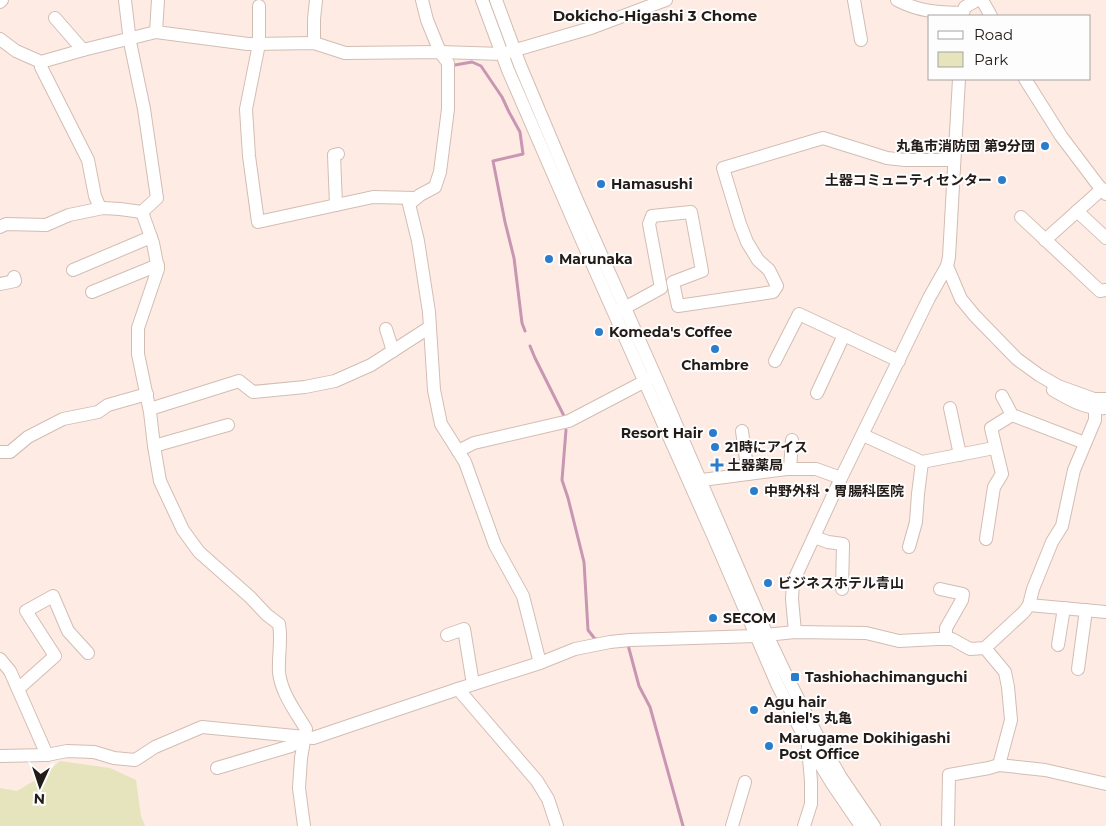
<svg xmlns="http://www.w3.org/2000/svg" width="1106" height="826" viewBox="0 0 1106 826" font-family="Montserrat,'Noto Sans JP',sans-serif">
<style>
.green{fill:#e5e4bc}
.lines{fill:none;stroke-linecap:round;stroke-linejoin:round}
.stream{stroke:#c896b3;stroke-width:3}
.minor-casing{stroke:#d2bdb3;stroke-width:14}
.minor{stroke:#fff;stroke-width:12}
.poi-dot{fill:#2a7dcc;stroke:#fdfdfd;stroke-width:2}
.labels{text-anchor:middle;dominant-baseline:central;stroke-width:4;stroke-linejoin:round;paint-order:stroke}
.poi-label{font-size:14px;font-weight:bold;fill:#231b18;stroke:#fdfdfd;text-anchor:start}
.neighbourhood-label{font-size:15px;font-weight:bold;fill:#231b18;stroke:#fdfdfd}
</style>
<rect width="100%" height="100%" fill="#feece4"/>
<path class="green" d="M 60,761 L 110,768 L 136,780 L 141,816 L 145,826 L 0,826 L 0,788 L 17,791 L 44,775 Z"/>
<g class="lines">
<g class="stream">
<path d="M 455,65 L 472,62 L 481,66 L 502,97 L 509,112 L 520,132 L 523,154 L 493,161 L 505,222 L 514,258 L 522,323 L 525,331"/>
<path d="M 530,346 L 535,358 L 564,416"/>
<path d="M 566,430 L 562,480 L 568,498 L 584,562 L 588,630 L 595,639 L 597,639"/>
<path d="M 628,645 L 639,686 L 650,707 L 683,826"/>
</g>
<g class="minor-casing">
<g id="minor">
<path d="M 125,0 L 130,42 L 144,109 L 157,198 L 142,212"/>
<path d="M 422,0 L 427,20 L 440,52 L 448,63 L 448,109 L 440,172 L 435,187 L 420,195 L 409,204 L 418,241 L 429,312 L 434,390 L 441,424 L 465,462 L 495,545 L 523,596 L 540,663"/>
<path d="M 482,0 L 508,70 L 587,252 L 715,540 L 777,684 L 808,744 L 831,782 L 861,826"/>
<path d="M 496,0 L 520,65 L 576,198 L 657,380 L 767,635 L 788,679 L 818,737 L 840,776 L 874,826"/>
<path d="M 854,0 L 861,40"/>
<path d="M 897,0 C 920,12 937,12 962,13"/>
<path d="M 982,0 L 991,16"/>
<path d="M 0,2 L 2,0"/>
<path d="M 259,6 L 259,44 L 246,109 L 249,156 L 258,222 L 373,197 L 416,198"/>
<path d="M 962,16 L 965,7 L 977,0"/>
<path d="M 55,18 L 83,50"/>
<path d="M 156,32 L 158,0"/>
<path d="M 0,39 L 16,51 L 41,62 L 83,50 L 156,32 L 248,44 L 314,43 L 345,53 L 440,52 L 502,54 L 591,28 L 666,0"/>
<path d="M 314,43 L 314,19 L 316,0"/>
<path d="M 41,62 L 41,67 L 88,160 L 95,196 L 100,208"/>
<path d="M 1025,79 L 1061,136 L 1098,185 L 1106,194"/>
<path d="M 336,205 L 334,155 L 338,154"/>
<path d="M 1077,211 L 1106,238"/>
<path d="M 142,212 L 153,243 L 158,269 L 138,328 L 138,354 L 150,412 L 154,446 L 160,481 L 183,530 L 199,552 L 250,597 L 267,615 L 279,624 C 282,640 278,656 279,672 C 281,693 296,712 306,729 L 301,758 L 299,788 L 304,826"/>
<path d="M 1021,217 L 1100,291 L 1106,290"/>
<path d="M 0,227 L 6,224 L 46,225 L 69,215 L 103,208 L 120,209 L 142,212"/>
<path d="M 1045,240 L 1102,189"/>
<path d="M 947,266 L 961,299 L 975,316 L 1017,359 L 1039,375 L 1058,386 L 1094,399 L 1106,399"/>
<path d="M 73,270 L 151,237"/>
<path d="M 0,284 L 15,281 L 14,277"/>
<path d="M 92,292 L 158,265"/>
<path d="M 619,311 L 661,288 L 649,224 L 652,216 L 691,212 L 702,271 L 673,282 L 678,306 L 773,292 L 777,286 L 769,270 L 758,260 L 747,242 L 740,224 L 723,168 L 823,138 L 887,158 L 905,160 L 954,160"/>
<path d="M 386,329 L 393,351"/>
<path d="M 775,361 L 799,314 L 899,361"/>
<path d="M 1053,390 C 1069,399 1086,410 1106,408"/>
<path d="M 817,393 L 844,335"/>
<path d="M 1002,396 L 1012,415 L 1085,443"/>
<path d="M 950,408 L 960,455"/>
<path d="M 150,409 L 239,381 L 253,392 L 305,387 L 335,381 L 371,365 L 430,327"/>
<path d="M 742,431 L 748,474"/>
<path d="M 863,435 L 922,462 L 989,449"/>
<path d="M 154,446 L 228,425"/>
<path d="M 458,451 L 474,443 L 569,421 L 653,377"/>
<path d="M 0,452 L 10,452 L 28,437 L 63,419 L 98,412 L 108,405 L 147,394"/>
<path d="M 790,469 L 792,440"/>
<path d="M 694,481 L 787,469 L 816,469 L 841,478"/>
<path d="M 814,537 L 828,542 L 843,544 L 842,589"/>
<path d="M 986,539 L 994,487 L 1002,474 L 991,428 L 1012,415"/>
<path d="M 909,547 L 916,522 L 918,494 L 922,462"/>
<path d="M 940,589 L 963,594 L 962,600 L 946,628 L 946,639"/>
<path d="M 1029,605 L 1106,612"/>
<path d="M 795,632 L 792,599 L 793,582 L 841,478 L 929,298 L 947,266 L 949,257 L 959,79"/>
<path d="M 447,635 L 464,629 L 473,684"/>
<path d="M 1058,645 L 1064,608"/>
<path d="M 985,648 L 1005,672 L 1008,687 L 1011,720 L 999,765 L 1045,770 L 1106,784"/>
<path d="M 0,659 L 10,671 L 47,755"/>
<path d="M 1078,669 L 1086,610"/>
<path d="M 18,689 L 55,656 L 26,611 L 53,596 L 68,631 L 88,653"/>
<path d="M 458,689 L 537,781 L 548,799 L 557,826"/>
<path d="M 0,756 L 47,755 L 67,751 L 94,752 L 114,758 L 135,760 L 155,747 L 202,727 L 305,737 L 313,738 L 458,689 L 540,663 L 575,649 L 610,642 L 630,640 L 756,636 L 795,632 L 866,633 L 899,641 L 937,639 L 952,639 L 970,649 L 985,648 L 1024,612 L 1029,605 L 1033,589 L 1052,542 L 1062,526 L 1074,470 L 1095,420 L 1095,408"/>
<path d="M 217,768 L 291,746 L 305,737"/>
<path d="M 732,826 L 745,782"/>
<path d="M 804,826 L 811,804 L 811,781 L 808,747"/>
<path d="M 948,826 L 949,775 L 989,768 L 999,765"/>
</g>
</g>
<use href="#minor" class="minor"/>
</g>
<g class="poi-dot">
<circle cx="1045" cy="146" r="5"/>
<circle cx="1002" cy="180" r="5"/>
<circle cx="601" cy="184" r="5"/>
<circle cx="549" cy="259" r="5"/>
<circle cx="599" cy="332" r="5"/>
<circle cx="715" cy="349" r="5"/>
<circle cx="713" cy="433" r="5"/>
<circle cx="715" cy="447" r="5"/>
<path d="M714.5 457.5h5v5h5v5h-5v5h-5v-5h-5v-5h5z"/>
<circle cx="754" cy="491" r="5"/>
<circle cx="768" cy="583" r="5"/>
<circle cx="713" cy="618" r="5"/>
<rect x="790" y="672" width="10" height="10" rx="2.5"/>
<circle cx="754" cy="710" r="5"/>
<circle cx="769" cy="746" r="5"/>
</g>
<g class="labels">
<g class="poi-label">
<text x="1035" y="146" text-anchor="end">丸亀市消防団 第9分団</text>
<text x="992" y="180" text-anchor="end">土器コミュニティセンター</text>
<text x="611" y="184">Hamasushi</text>
<text x="559" y="259">Marunaka</text>
<text x="609" y="332">Komeda's Coffee</text>
<text x="715" y="365" text-anchor="middle">Chambre</text>
<text x="703" y="433" text-anchor="end">Resort Hair</text>
<text x="725" y="447">21時にアイス</text>
<text x="727" y="465">土器薬局</text>
<text x="764" y="491">中野外科・胃腸科医院</text>
<text x="778" y="583">ビジネスホテル青山</text>
<text x="723" y="618">SECOM</text>
<text x="805" y="677">Tashiohachimanguchi</text>
<text x="764" y="702">Agu hair<tspan x="764" dy="16">daniel's 丸亀</tspan></text>
<text x="779" y="738">Marugame Dokihigashi<tspan x="779" dy="16">Post Office</tspan></text>
</g>
<g class="neighbourhood-label">
<text x="655" y="15">Dokicho-Higashi 3 Chome</text>
</g>
</g>
<rect x="928" y="15" width="162" height="65" fill="#fdfdfd" stroke="#a6a3a1"/>
<rect x="938" y="31" width="25" height="8" fill="#ffffff" stroke="#a6a3a1"/>
<text x="974" y="40" font-size="15" fill="#231b18">Road</text>
<rect x="938" y="52" width="25" height="15" fill="#e5e4bc" stroke="#a6a3a1"/>
<text x="974" y="65" font-size="15" fill="#231b18">Park</text>
<g transform="translate(40 786) rotate(183)" stroke="#fdfdfd" stroke-width="4" paint-order="stroke">
<path d="M0-4L9 19L0 12L-9 19Z" fill="#231b18"/>
<text y="-8" font-size="14" font-weight="bold" text-anchor="middle" fill="#231b18">N</text>
</g>
</svg>
